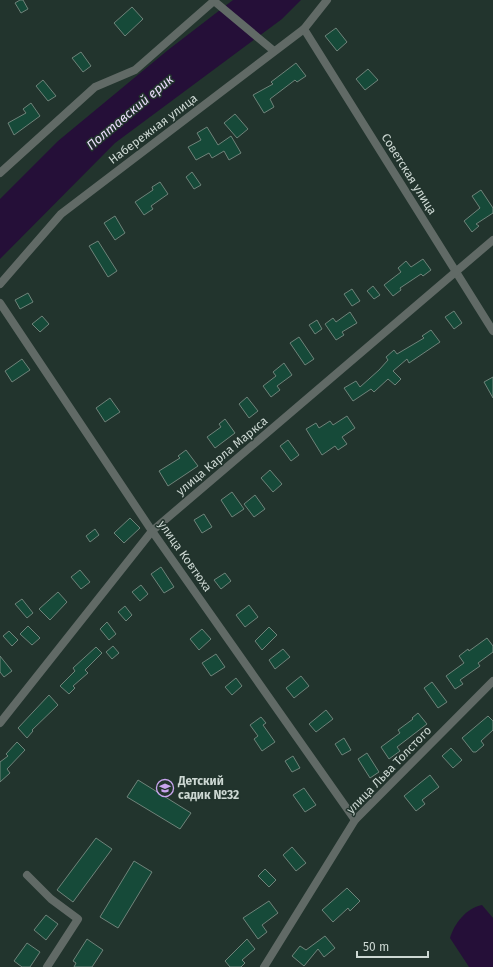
<svg xmlns="http://www.w3.org/2000/svg" width="493" height="967" viewBox="0 0 493 967" font-family="'Fira Sans',sans-serif">
<style>
.water{fill:#250f38}
.building{fill:#164a39;stroke:#6f837a}
.lines{fill:none;stroke-linecap:round;stroke-linejoin:round}
.pedestrian{stroke:#616a66;stroke-width:8}
.minor{stroke:#616a66;stroke-width:8}
.labels{text-anchor:middle;dominant-baseline:central;stroke-width:3;stroke-linejoin:round;paint-order:stroke}
.street-label{font-size:12px;fill:#cdd8d3;stroke:#22342d}
.poi-label{font-size:12px;font-weight:bold;fill:#cdd8d3;stroke:#22342d;text-anchor:start}
.water-label{font-size:13px;font-style:italic;fill:#ebddfc;stroke:#22342d}
</style>
<rect width="100%" height="100%" fill="#22342d"/>
<g class="water">
<path d="M 233,0 L 301,0 L 282,19 L 115,143 L 0,259 L 0,199 L 58,141 L 168,50 Z"/>
<path d="M 482,905 L 493,918 L 493,967 L 469,967 L 450,938 C 454,924 466,908 482,905 Z"/>
</g>
<g class="building">
<path d="M 20,0 L 23,0 L 28,9 L 21,13 L 15,3 Z"/>
<path d="M 132,7 L 143,19 L 125,36 L 114,23 Z"/>
<path d="M 336,28 L 347,42 L 337,51 L 325,36 Z"/>
<path d="M 81,52 L 91,66 L 83,72 L 72,58 Z"/>
<path d="M 296,63 L 306,76 L 297,82 L 295,80 L 270,99 L 274,107 L 264,113 L 253,95 L 273,84 L 271,82 Z"/>
<path d="M 368,69 L 378,80 L 365,90 L 356,79 Z"/>
<path d="M 43,80 L 56,96 L 48,101 L 36,86 Z"/>
<path d="M 31,103 L 40,116 L 14,135 L 8,123 L 26,113 L 23,109 Z"/>
<path d="M 235,114 L 248,129 L 237,138 L 224,123 Z"/>
<path d="M 207,127 L 218,145 L 231,136 L 241,153 L 229,160 L 224,151 L 212,158 L 209,153 L 196,160 L 188,147 L 201,140 L 197,133 Z"/>
<path d="M 192,172 L 201,185 L 194,189 L 186,177 Z"/>
<path d="M 160,182 L 168,194 L 151,206 L 153,209 L 144,215 L 135,202 L 153,190 L 152,187 Z"/>
<path d="M 481,190 L 493,208 L 493,213 L 476,224 L 479,226 L 472,232 L 464,221 L 480,208 L 472,196 Z"/>
<path d="M 115,216 L 125,233 L 115,240 L 104,223 Z"/>
<path d="M 98,241 L 117,271 L 108,277 L 89,246 Z"/>
<path d="M 423,259 L 431,270 L 423,276 L 421,274 L 400,288 L 401,290 L 393,296 L 384,285 L 401,272 L 398,268 L 406,261 L 411,267 Z"/>
<path d="M 373,286 L 380,295 L 374,299 L 367,291 Z"/>
<path d="M 352,289 L 360,301 L 352,306 L 344,294 Z"/>
<path d="M 28,293 L 33,302 L 20,309 L 15,300 Z"/>
<path d="M 454,311 L 462,323 L 454,329 L 445,317 Z"/>
<path d="M 350,312 L 357,323 L 342,332 L 344,335 L 336,340 L 325,324 L 333,318 L 336,322 Z"/>
<path d="M 42,316 L 49,324 L 40,332 L 32,324 Z"/>
<path d="M 317,320 L 322,329 L 315,334 L 309,325 Z"/>
<path d="M 431,330 L 440,342 L 409,363 L 407,359 L 393,371 L 401,379 L 395,385 L 388,379 L 374,392 L 371,389 L 353,401 L 344,388 L 356,381 L 360,387 L 379,370 L 388,360 L 386,357 L 394,350 L 397,354 L 424,338 L 422,336 Z"/>
<path d="M 299,337 L 314,359 L 305,365 L 290,343 Z"/>
<path d="M 22,359 L 30,370 L 12,382 L 5,371 Z"/>
<path d="M 284,363 L 292,375 L 277,386 L 280,390 L 271,397 L 263,386 L 276,376 L 273,372 Z"/>
<path d="M 493,377 L 493,398 L 484,382 Z"/>
<path d="M 247,397 L 258,411 L 249,418 L 239,404 Z"/>
<path d="M 110,398 L 120,412 L 105,422 L 96,408 Z"/>
<path d="M 347,416 L 355,428 L 342,437 L 347,444 L 338,450 L 335,446 L 322,455 L 306,429 L 316,423 L 319,428 L 330,421 L 333,425 Z"/>
<path d="M 225,419 L 235,433 L 215,448 L 207,437 L 221,427 L 219,424 Z"/>
<path d="M 288,440 L 299,455 L 291,461 L 280,446 Z"/>
<path d="M 186,450 L 198,466 L 168,486 L 159,471 L 180,458 L 178,456 Z"/>
<path d="M 270,470 L 282,484 L 273,492 L 261,478 Z"/>
<path d="M 232,492 L 244,509 L 232,517 L 221,500 Z"/>
<path d="M 255,495 L 265,509 L 254,517 L 244,504 Z"/>
<path d="M 204,514 L 212,527 L 202,533 L 194,520 Z"/>
<path d="M 130,518 L 140,528 L 124,543 L 114,533 Z"/>
<path d="M 95,529 L 99,535 L 90,542 L 86,536 Z"/>
<path d="M 161,567 L 174,587 L 164,593 L 151,574 Z"/>
<path d="M 80,570 L 90,582 L 81,589 L 71,577 Z"/>
<path d="M 225,573 L 231,581 L 221,589 L 214,580 Z"/>
<path d="M 141,585 L 148,594 L 140,601 L 132,592 Z"/>
<path d="M 58,592 L 67,602 L 50,620 L 39,609 Z"/>
<path d="M 22,599 L 33,613 L 27,618 L 15,604 Z"/>
<path d="M 249,605 L 258,617 L 245,627 L 236,615 Z"/>
<path d="M 125,606 L 132,615 L 126,621 L 118,612 Z"/>
<path d="M 107,622 L 116,634 L 109,640 L 100,629 Z"/>
<path d="M 28,626 L 40,638 L 32,645 L 20,634 Z"/>
<path d="M 269,627 L 277,635 L 262,650 L 255,641 Z"/>
<path d="M 202,629 L 211,639 L 199,650 L 190,639 Z"/>
<path d="M 9,631 L 18,640 L 12,646 L 3,636 Z"/>
<path d="M 487,638 L 493,646 L 493,652 L 478,663 L 480,666 L 460,680 L 463,684 L 455,689 L 446,676 L 464,663 L 459,656 L 468,649 L 469,651 Z"/>
<path d="M 113,646 L 119,653 L 112,659 L 106,652 Z"/>
<path d="M 96,647 L 102,653 L 85,670 L 88,673 L 73,686 L 75,688 L 69,694 L 60,686 L 75,671 L 73,668 Z"/>
<path d="M 283,649 L 290,657 L 275,669 L 269,660 Z"/>
<path d="M 216,654 L 225,667 L 211,676 L 202,663 Z"/>
<path d="M 0,656 L 12,671 L 4,677 L 0,672 Z"/>
<path d="M 301,676 L 309,686 L 294,698 L 286,688 Z"/>
<path d="M 236,678 L 242,686 L 232,695 L 225,687 Z"/>
<path d="M 432,682 L 447,702 L 438,708 L 424,688 Z"/>
<path d="M 49,695 L 58,705 L 32,730 L 33,731 L 27,738 L 18,728 Z"/>
<path d="M 326,710 L 333,719 L 316,732 L 309,724 Z"/>
<path d="M 418,713 L 427,724 L 397,747 L 400,751 L 389,759 L 381,747 L 400,733 L 398,730 L 413,719 L 412,718 Z"/>
<path d="M 488,716 L 493,721 L 493,730 L 481,741 L 484,745 L 476,752 L 473,752 L 462,738 Z"/>
<path d="M 261,717 L 266,723 L 263,725 L 275,742 L 262,751 L 254,739 L 258,736 L 250,725 Z"/>
<path d="M 344,738 L 351,750 L 342,755 L 335,744 Z"/>
<path d="M 17,742 L 25,750 L 7,769 L 10,773 L 0,782 L 0,762 L 8,756 L 6,754 Z"/>
<path d="M 451,748 L 462,760 L 453,768 L 442,756 Z"/>
<path d="M 367,753 L 379,772 L 370,778 L 358,759 Z"/>
<path d="M 293,756 L 300,768 L 292,772 L 285,761 Z"/>
<path d="M 430,775 L 439,787 L 422,800 L 425,804 L 416,811 L 404,796 Z"/>
<path d="M 138,780 L 191,813 L 180,829 L 127,797 Z"/>
<path d="M 304,788 L 316,805 L 305,812 L 293,795 Z"/>
<path d="M 96,838 L 112,849 L 73,902 L 57,890 Z"/>
<path d="M 292,847 L 306,863 L 296,871 L 283,855 Z"/>
<path d="M 134,861 L 152,872 L 118,928 L 100,917 Z"/>
<path d="M 265,869 L 276,880 L 269,887 L 258,876 Z"/>
<path d="M 347,888 L 360,901 L 350,911 L 348,908 L 333,922 L 322,910 Z"/>
<path d="M 269,901 L 278,913 L 262,925 L 267,932 L 258,939 L 243,918 Z"/>
<path d="M 46,915 L 58,924 L 46,940 L 34,930 Z"/>
<path d="M 325,936 L 335,948 L 324,957 L 318,949 L 304,966 L 292,956 L 300,946 L 306,950 Z"/>
<path d="M 87,939 L 103,950 L 92,967 L 74,967 L 76,963 L 73,961 Z"/>
<path d="M 247,939 L 255,949 L 242,960 L 245,963 L 241,967 L 230,967 L 225,961 Z"/>
<path d="M 27,943 L 40,952 L 30,967 L 22,967 L 14,961 Z"/>
</g>
<g class="lines">
<path class="pedestrian" d="M 214,1 L 274,51"/>
<g class="minor">
<path d="M 304,29 L 493,331"/>
<path d="M 0,173 L 95,87 L 135,70 L 215,0"/>
<path d="M 0,284 L 61,214 L 304,29 L 327,0"/>
<path d="M 0,303 L 152,531 L 355,820"/>
<path d="M 0,723 L 152,531 L 493,240"/>
<path d="M 27,875 L 51,899 L 78,919 L 47,967"/>
<path d="M 264,967 L 355,820 L 493,681"/>
</g>
</g>
<defs>
<g id="school-ring" transform="scale(0.9)"><circle r="9.5" fill="#22342d" stroke="#c8a5ee" stroke-width="1.5"/><path d="M0-5L7-2L0 1L-7-2ZM-4 1L0 2.5L4 1V4Q0 6-4 4Z" fill="#c8a5ee"/></g>
</defs>
<g fill-rule="evenodd">
<use href="#school-ring" x="165" y="788"/>
</g>
<g class="labels">
<g class="street-label">
<text transform="translate(153 129) rotate(-37)">Набережная улица</text>
<text transform="translate(409 174) rotate(58)">Советская улица</text>
<text transform="translate(222 456) rotate(-40)">улица Карла Маркса</text>
<text transform="translate(185 556) rotate(55)">улица Ковтюха</text>
<text transform="translate(389 770) rotate(-46)">улица Льва Толстого</text>
</g>
<g class="poi-label">
<text x="178" y="781">Детский<tspan x="178" dy="14">садик №32</tspan></text>
</g>
<g class="water-label">
<text transform="translate(130 112) rotate(-40)">Полтавский ерик</text>
</g>
</g>
<path d="M357 951v6h71v-6" fill="none" stroke="#cdd8d3" stroke-width="2"/>
<text x="363" y="951" font-size="12" fill="#cdd8d3" stroke="#22342d" stroke-width="3" paint-order="stroke">50 m</text>
</svg>
